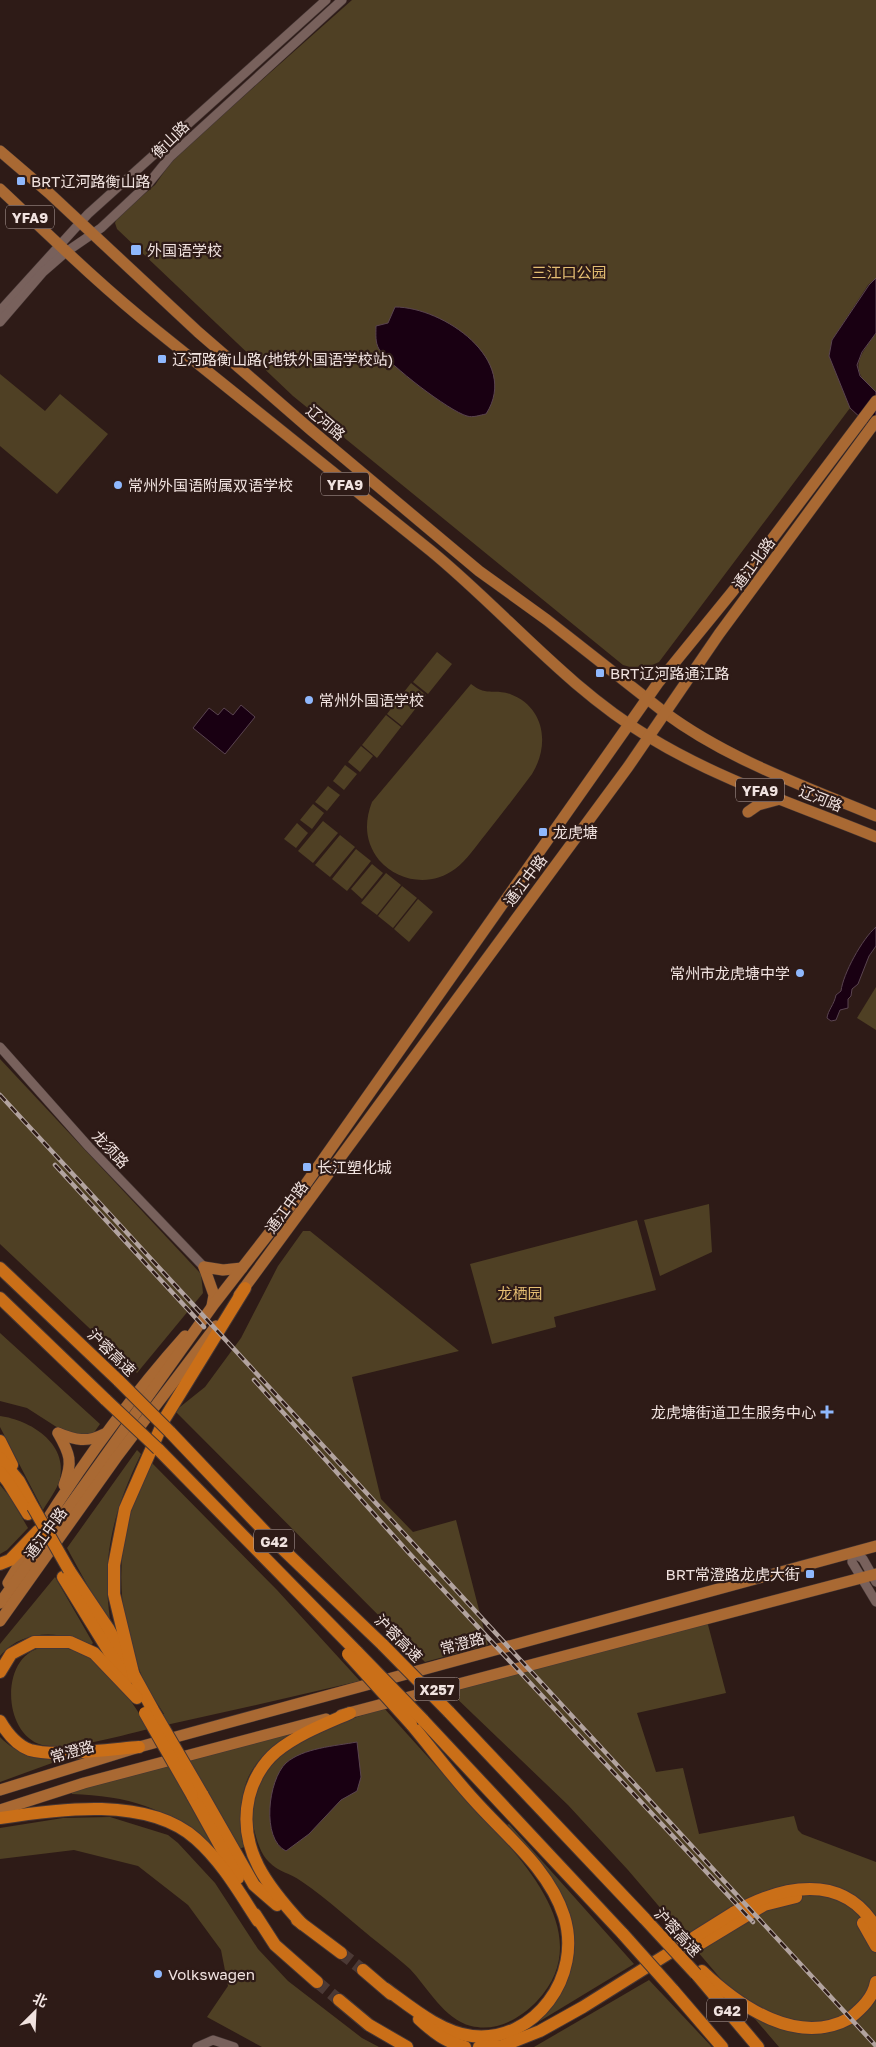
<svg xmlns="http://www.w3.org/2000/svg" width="876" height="2047" viewBox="0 0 876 2047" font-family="'Golos Text','Noto Sans SC',sans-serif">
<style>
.green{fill:#4f4024}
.water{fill:#190012;stroke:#5a4450}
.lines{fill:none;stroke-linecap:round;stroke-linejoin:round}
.highway-tunnel{stroke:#4b3935;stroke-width:12;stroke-dasharray:12 6;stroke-linecap:butt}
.minor-casing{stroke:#453634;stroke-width:10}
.major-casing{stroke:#453634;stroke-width:12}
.highway-casing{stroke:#453634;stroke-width:14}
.minor{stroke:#78615c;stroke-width:9}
.major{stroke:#a96933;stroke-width:11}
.highway{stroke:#ca6f18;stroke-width:12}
.rail-casing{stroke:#b2a39f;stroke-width:4.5}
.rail{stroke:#2e1b17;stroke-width:2.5;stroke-dasharray:8;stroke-linecap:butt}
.highway-bridge-casing{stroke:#453634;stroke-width:14;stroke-linecap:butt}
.highway-bridge{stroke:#ca6f18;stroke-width:12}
.poi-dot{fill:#8fb8fd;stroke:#2e1b17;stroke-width:2}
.labels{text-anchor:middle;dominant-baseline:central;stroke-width:4.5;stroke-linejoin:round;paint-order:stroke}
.shield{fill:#2e1b17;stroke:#b6a6a3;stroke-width:1}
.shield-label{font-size:14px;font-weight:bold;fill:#f0e2df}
.street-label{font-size:15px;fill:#f0e2df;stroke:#2e1b17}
.poi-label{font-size:15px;fill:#f0e2df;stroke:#2e1b17;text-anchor:start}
.park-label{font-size:15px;fill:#e6bf73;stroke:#2e1b17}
</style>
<rect width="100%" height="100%" fill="#2e1b17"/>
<g class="green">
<path d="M 352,0 L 876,0 L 876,278 L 868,285 L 832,340 L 829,356 L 850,408 L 659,662 L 641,670 L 623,665 L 293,396 L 117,229 L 115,223 L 118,216 L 155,185 L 173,159 Z"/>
<path d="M 876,333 L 876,392 C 848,370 858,358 876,333 Z"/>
<path d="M 0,374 L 45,411 L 60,394 L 108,434 L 57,494 L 0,446 Z"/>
<path d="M 437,652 L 452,664 L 428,694 L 413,682 Z"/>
<path d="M 411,683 L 426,695 L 402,726 L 387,714 Z"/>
<path d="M 471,684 C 487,697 493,688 510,694 C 545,707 550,745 532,774 C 517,794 501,815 485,835 C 476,846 467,860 455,869 C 431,887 398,882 379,860 C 365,842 364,823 372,802 Z"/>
<path d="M 386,715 L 401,727 L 377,758 L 362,745 Z"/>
<path d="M 361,746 L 373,756 L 360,772 L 348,762 Z"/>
<path d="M 345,765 L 357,774 L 344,790 L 333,781 Z"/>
<path d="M 328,786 L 340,795 L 327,811 L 315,802 Z"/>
<path d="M 313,804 L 324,813 L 312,829 L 300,820 Z"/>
<path d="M 323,821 L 338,833 L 313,863 L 298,851 Z"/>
<path d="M 297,823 L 308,833 L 296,848 L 284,839 Z"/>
<path d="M 340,835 L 355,847 L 330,877 L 315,865 Z"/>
<path d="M 356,849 L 371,861 L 347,891 L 332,879 Z"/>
<path d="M 372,864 L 383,873 L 362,899 L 351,889 Z"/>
<path d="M 386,873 L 401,885 L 377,915 L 361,903 Z"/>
<path d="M 402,886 L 417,898 L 393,928 L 378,916 Z"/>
<path d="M 418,899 L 433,912 L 409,942 L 394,929 Z"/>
<path d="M 876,987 L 876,1030 L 857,1018 Z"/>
<path d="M 0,1059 L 201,1274 L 203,1293 L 137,1373 L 0,1244 Z"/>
<path d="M 709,1204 L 712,1252 L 660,1276 L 644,1220 Z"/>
<path d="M 637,1220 L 656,1290 L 554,1317 L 556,1327 L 492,1344 L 470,1264 Z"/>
<path d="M 303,1231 L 310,1231 L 459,1351 L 352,1377 L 381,1499 L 413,1532 L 456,1520 L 488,1645 L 425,1662 L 175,1411 L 205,1387 L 241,1338 L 278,1266 Z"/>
<path d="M 0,1333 L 100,1424 L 93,1434 L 69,1435 L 27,1408 L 0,1401 Z"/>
<path d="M 0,1416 C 30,1420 68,1443 60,1479 C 57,1490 48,1501 43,1510 L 0,1427 Z"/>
<path d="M 137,1450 L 141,1454 C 114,1509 101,1557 110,1619 L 107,1621 L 67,1548 Z"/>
<path d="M 151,1462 L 277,1590 L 360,1681 C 292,1697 225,1712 157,1727 C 126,1734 73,1751 42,1745 C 0,1733 0,1649 47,1647 C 61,1646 78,1650 90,1658 C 107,1668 132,1701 142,1718 L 164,1714 C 156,1701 146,1688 141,1674 C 119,1619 115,1566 131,1508 C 136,1493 144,1477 151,1462 Z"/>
<path d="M 0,1485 L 10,1497 L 28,1528 L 7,1550 L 0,1554 Z"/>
<path d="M 55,1577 L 93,1643 L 91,1645 C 61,1631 24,1628 0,1656 L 0,1644 Z"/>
<path d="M 707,1621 L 726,1693 L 637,1713 L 656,1772 L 683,1768 L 699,1834 L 794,1816 L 798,1830 L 802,1834 L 876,1862 L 876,2047 L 779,2047 L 628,1870 L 568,1805 L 450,1692 Z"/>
<path d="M 384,1708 C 412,1740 441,1771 469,1802 C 513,1851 602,1932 537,2001 C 520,2019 496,2032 471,2026 C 444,2019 428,1988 410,1969 C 401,1961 391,1953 381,1945 C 354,1924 329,1900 301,1881 C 290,1873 278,1872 269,1862 C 260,1854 255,1835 253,1824 C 238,1753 333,1725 384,1708 Z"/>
<path d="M 290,1732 L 291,1735 C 241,1766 238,1791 244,1847 L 239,1849 L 187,1759 Z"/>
<path d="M 0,1737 C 17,1755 38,1758 63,1759 L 0,1782 Z"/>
<path d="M 168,1765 L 212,1845 L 208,1847 C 170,1807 126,1796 72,1794 L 71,1791 Z"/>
<path d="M 110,1817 L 168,1835 L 178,1843 L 215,1883 L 258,1949 L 288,1981 L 362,2038 L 379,2047 L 262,2047 L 207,2017 L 228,1986 L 221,1950 L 188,1905 L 138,1866 L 74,1850 L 0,1859 L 0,1828 L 63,1818 Z"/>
<path d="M 509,1824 L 634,1964 L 540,2021 L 538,2018 L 556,2000 L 571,1933 L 507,1825 Z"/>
<path d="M 649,1980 L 712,2047 L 534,2047 Z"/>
</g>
<g class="water">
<path d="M 876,278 L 876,333 L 862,352 L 857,365 L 860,376 L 876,392 L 876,432 L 850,408 L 829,356 L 832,340 L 869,285 Z"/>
<path d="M 395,307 C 443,307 521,360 486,414 C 480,415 473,418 467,416 C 449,411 389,365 379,349 C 375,342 376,335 376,326 L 388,323 Z"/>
<path d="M 241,705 L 255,717 L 225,754 L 193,728 L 209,708 L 218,715 L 224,708 L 233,715 Z"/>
<path d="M 876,927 L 876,946 L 869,956 L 858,984 L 852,989 L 851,996 L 848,999 L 848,1008 L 840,1010 L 836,1020 L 831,1021 L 827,1018 C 828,1010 834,1005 836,995 L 841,991 C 843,974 862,939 876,927 Z"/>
<path d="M 357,1742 L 361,1777 L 357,1791 L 341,1800 L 309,1834 L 286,1851 C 261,1839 268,1780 286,1763 C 303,1748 335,1746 357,1742 Z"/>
</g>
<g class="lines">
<g class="highway-tunnel">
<path d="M 341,1953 L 363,1970"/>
<path d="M 317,1982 L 339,2000"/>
</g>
<g class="minor-casing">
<g id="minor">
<path d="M 0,311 L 88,214 L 326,0"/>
<path d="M 0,322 L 43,272 L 66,252 L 101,228 L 148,184 L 170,157 L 342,0"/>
<path d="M 0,1047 L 89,1147 L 204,1267"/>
<path d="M 853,1552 L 852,1562 L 876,1602"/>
<path d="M 853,1552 L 863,1559 L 876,1582"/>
<path d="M 197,2047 L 213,2040 L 234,2047"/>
</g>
</g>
<g class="major-casing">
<g id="major">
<path d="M 0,151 L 49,193 L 198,332 L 311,430 L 479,571 L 547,620 L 664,712 C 727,759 804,786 876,816"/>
<path d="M 0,189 C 51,237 101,286 156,330 C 247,404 339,477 431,551 C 504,611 567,688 649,737 C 719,780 800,806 876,837"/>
<path d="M 748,812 L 758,805 L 780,799"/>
<path d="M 204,1267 L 214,1295 L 212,1306"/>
<path d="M 204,1267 L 223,1270 L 242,1268"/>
<path d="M 239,1295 L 628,767 L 719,634 L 876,421"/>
<path d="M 58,1433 C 70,1454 73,1462 64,1485"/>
<path d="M 58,1433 C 75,1440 87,1443 104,1434"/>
<path d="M 8,1583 C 60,1495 117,1412 185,1336"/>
<path d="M 0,1603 L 214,1304 L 291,1205 L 658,683 L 733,591 L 876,401"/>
<path d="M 0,1621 L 116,1458 L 216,1326"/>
<path d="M 341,1715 L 876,1574"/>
<path d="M 0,1790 L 139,1747 L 876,1546"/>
<path d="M 0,1810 L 84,1783 L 326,1719"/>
</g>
</g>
<g class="highway-casing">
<g id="highway">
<path d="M 0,1268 L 119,1381"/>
<path d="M 0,1298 L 106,1400"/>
<path d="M 170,1432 L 268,1535 L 383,1645"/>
<path d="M 0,1441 L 12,1465"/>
<path d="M 158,1449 L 357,1652"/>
<path d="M 0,1458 L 19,1481 L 33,1507"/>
<path d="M 0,1472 L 8,1482 L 28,1514"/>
<path d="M 0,1564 L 10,1560 L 38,1531"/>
<path d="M 69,1570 L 108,1628 L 153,1710"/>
<path d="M 63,1577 L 126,1679"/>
<path d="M 0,1672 L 11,1654 L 34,1642 L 70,1642 L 94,1653 L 137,1698"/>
<path d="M 134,1677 L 114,1594 L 114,1565 L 125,1509 L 165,1418 L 245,1288"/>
<path d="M 449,1712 L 645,1919"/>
<path d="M 423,1720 L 623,1934"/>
<path d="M 0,1721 C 7,1733 16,1745 30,1750 C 53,1757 113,1749 139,1747"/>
<path d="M 202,1794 L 254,1885 L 277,1905"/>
<path d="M 192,1795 L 238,1878"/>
<path d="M 0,1818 C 58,1809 148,1796 196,1839 C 222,1862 239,1892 258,1921"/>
<path d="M 255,1914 L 275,1945 L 317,1982"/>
<path d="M 297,1920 L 341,1953"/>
<path d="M 863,1923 L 876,1946"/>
<path d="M 302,1924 C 268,1887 237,1849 249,1797 C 253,1780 263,1763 276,1752 C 298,1734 325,1724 350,1713"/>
<path d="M 683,1954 L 764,1905 L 796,1897"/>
<path d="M 363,1970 L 391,1994"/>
<path d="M 702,1971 C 740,2007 798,2047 850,2018 C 862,2008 873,1998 876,1982"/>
<path d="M 698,1976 L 758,2047"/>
<path d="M 386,1989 C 411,2007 440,2032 472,2036 C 535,2043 583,1976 564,1916 C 549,1869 506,1836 474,1800 C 452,1776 432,1749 411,1724"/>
<path d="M 673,1990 L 722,2047"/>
<path d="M 339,2000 L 369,2025 L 407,2047"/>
<path d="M 419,2019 C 434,2033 446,2042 465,2047"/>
<path d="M 479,2047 L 502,2046 L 540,2031 L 583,2007 L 733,1913 C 780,1886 843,1871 876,1928"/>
</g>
</g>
<use href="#minor" class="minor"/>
<use href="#major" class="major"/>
<use href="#highway" class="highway"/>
<g class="rail-casing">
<g id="rail">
<path d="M 0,1095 L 876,2046"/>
<path d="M 55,1165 L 204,1327"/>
<path d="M 254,1380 L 408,1552 L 753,1922"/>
</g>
</g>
<use href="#rail" class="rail"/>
<g class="highway-bridge-casing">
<g id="highway-bridge">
<path d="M 119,1381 L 170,1432"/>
<path d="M 106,1400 L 158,1449"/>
<path d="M 33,1507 L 69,1570"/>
<path d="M 383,1645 L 449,1712"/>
<path d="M 357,1652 L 423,1720"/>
<path d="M 348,1654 L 411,1724"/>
<path d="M 153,1710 L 202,1794"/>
<path d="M 145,1713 L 192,1795"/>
<path d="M 645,1919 L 696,1974"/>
<path d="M 623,1934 L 673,1990"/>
</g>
</g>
<use href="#highway-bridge" class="highway-bridge"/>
</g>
<g class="poi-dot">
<rect x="16" y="176" width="10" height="10" rx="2.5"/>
<rect x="130" y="244" width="12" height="12" rx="2.5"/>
<rect x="157" y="354" width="10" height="10" rx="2.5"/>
<circle cx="118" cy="485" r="5"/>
<rect x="595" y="668" width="10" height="10" rx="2.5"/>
<circle cx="309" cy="700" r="5"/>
<rect x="538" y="827" width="10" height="10" rx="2.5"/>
<circle cx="800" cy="973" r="5"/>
<rect x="302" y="1162" width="10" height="10" rx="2.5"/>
<path d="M824.5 1404.5h5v5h5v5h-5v5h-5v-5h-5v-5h5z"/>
<rect x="805" y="1569" width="10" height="10" rx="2.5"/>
<circle cx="158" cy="1974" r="5"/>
</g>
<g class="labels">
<g class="shield">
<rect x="6" y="205.5" width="48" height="23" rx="4"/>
<rect x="321" y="472.5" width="48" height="23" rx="4"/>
<rect x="736" y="778.5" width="48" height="23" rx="4"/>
<rect x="254" y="1529.5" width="40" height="23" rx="4"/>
<rect x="414.5" y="1677.5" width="45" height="23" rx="4"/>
<rect x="707" y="1998.5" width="40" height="23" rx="4"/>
</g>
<g class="shield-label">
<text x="30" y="217">YFA9</text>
<text x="345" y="484">YFA9</text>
<text x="760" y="790">YFA9</text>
<text x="274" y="1541">G42</text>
<text x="437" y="1689">X257</text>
<text x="727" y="2010">G42</text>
</g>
<g class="street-label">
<text transform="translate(170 139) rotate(-45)">衡山路</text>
<text transform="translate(326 422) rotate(40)">辽河路</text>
<text transform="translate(753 563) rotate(-54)">通江北路</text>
<text transform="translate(821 798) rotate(22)">辽河路</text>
<text transform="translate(525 880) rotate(-53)">通江中路</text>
<text transform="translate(111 1149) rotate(47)">龙须路</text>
<text transform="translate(286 1207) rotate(-54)">通江中路</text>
<text transform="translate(112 1352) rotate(44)">沪蓉高速</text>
<text transform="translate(45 1533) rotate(-54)">通江中路</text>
<text transform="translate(399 1638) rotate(45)">沪蓉高速</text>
<text transform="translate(462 1643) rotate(-15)">常澄路</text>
<text transform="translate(72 1751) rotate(-16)">常澄路</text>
<text transform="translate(678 1932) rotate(47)">沪蓉高速</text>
</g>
<g class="poi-label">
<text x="31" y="181">BRT辽河路衡山路</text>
<text x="147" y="250">外国语学校</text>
<text x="172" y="359">辽河路衡山路(地铁外国语学校站)</text>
<text x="128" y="485">常州外国语附属双语学校</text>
<text x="610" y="673">BRT辽河路通江路</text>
<text x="319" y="700">常州外国语学校</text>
<text x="553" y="832">龙虎塘</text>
<text x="790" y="973" text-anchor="end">常州市龙虎塘中学</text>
<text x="317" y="1167">长江塑化城</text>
<text x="816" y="1412" text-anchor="end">龙虎塘街道卫生服务中心</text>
<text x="800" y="1574" text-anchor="end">BRT常澄路龙虎大街</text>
<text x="168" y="1974">Volkswagen</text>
</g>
<g class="park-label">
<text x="569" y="272">三江口公园</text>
<text x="520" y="1293">龙栖园</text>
</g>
</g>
<g transform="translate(35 2012) rotate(24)" stroke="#2e1b17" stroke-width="4" paint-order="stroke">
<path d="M0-4L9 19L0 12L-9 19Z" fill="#f0e2df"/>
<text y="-8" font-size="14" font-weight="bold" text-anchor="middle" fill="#f0e2df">北</text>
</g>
</svg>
